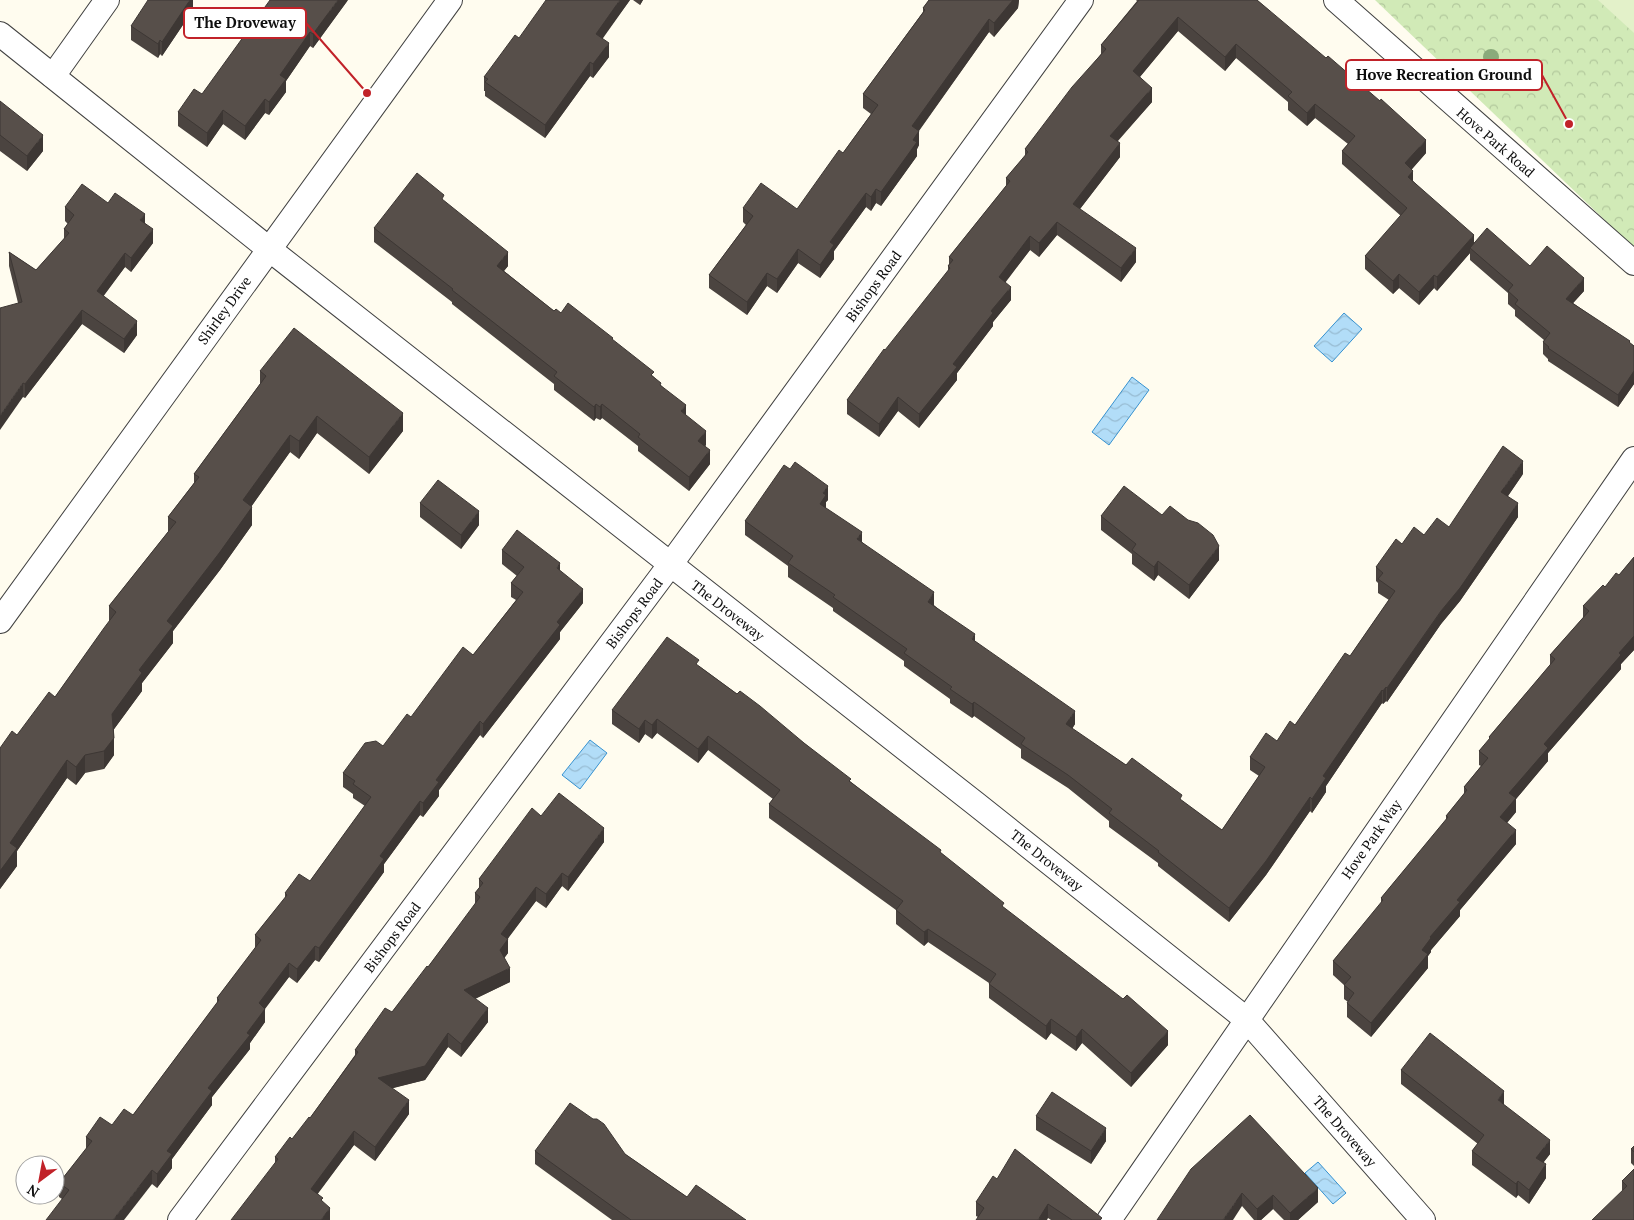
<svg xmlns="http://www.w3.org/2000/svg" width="1634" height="1220" viewBox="0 0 1634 1220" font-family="'PT Serif',serif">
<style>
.park{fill:url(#park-crowns)}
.pitch{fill:#e3f1c9}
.water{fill:url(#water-waves);stroke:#3792d0}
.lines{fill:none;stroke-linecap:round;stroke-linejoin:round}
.minor-casing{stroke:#414141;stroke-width:26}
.minor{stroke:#fff;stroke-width:24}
.tree{fill:#8aaa7b}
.wall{fill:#4b4440}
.shaded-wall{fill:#3d3734}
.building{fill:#574f4a;stroke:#3d3734}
.labels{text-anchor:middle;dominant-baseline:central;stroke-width:5;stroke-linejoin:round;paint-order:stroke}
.street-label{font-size:14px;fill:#0e0e0e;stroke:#fff}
.leader{fill:none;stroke:#c12229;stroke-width:2}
.callout-dot{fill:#c12229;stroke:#fff;stroke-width:2}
.callout{fill:#fff;stroke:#c12229;stroke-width:2}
.callout-label{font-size:15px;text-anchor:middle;font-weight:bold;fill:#0e0e0e}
</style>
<defs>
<pattern id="park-crowns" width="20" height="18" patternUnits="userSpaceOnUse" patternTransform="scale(1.25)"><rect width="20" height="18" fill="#d1eab7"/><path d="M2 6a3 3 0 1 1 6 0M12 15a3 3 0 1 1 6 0" fill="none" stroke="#b2c89c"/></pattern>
<pattern id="water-waves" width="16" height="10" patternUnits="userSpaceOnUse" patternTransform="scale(1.25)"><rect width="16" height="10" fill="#b2ddf8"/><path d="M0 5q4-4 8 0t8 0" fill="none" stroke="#98bcd3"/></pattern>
</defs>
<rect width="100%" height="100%" fill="#fffcef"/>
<path class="park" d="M 1375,0 L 1634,0 L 1634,248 Z"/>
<path class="pitch" d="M 1598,0 L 1634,0 L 1634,33 Z"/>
<g class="water">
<path d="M 1344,313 L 1362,329 L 1332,362 L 1314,346 Z"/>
<path d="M 1132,377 L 1149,390 L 1109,445 L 1092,432 Z"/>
<path d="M 590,740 L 607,753 L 580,789 L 562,775 Z"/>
<path d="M 1318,1162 L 1346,1193 L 1333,1204 L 1305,1173 Z"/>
</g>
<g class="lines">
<g class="minor-casing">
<g id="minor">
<path d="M 1336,0 L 1634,263"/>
<path d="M 0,34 L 269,249 L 976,804 L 1246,1019 L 1423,1220"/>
<path d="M 53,76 L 107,0"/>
<path d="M 0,621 L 450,0"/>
<path d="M 180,1220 L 670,565 L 1081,0"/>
<path d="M 1109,1220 L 1634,459"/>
</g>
</g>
<use href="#minor" class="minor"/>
</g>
<circle class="tree" cx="1491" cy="57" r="8"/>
<g class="wall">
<path d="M 193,0 L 193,10 L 162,56 L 160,54 L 158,58 L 131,40 L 131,26 Z"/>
<path d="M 348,0 L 313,48 L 310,46 L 286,81 L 286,92 L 269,115 L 265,113 L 245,140 L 223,124 L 207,147 L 178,126 L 178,112 L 202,94 Z"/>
<path d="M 630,0 L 602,38 L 609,57 L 593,78 L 590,76 L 545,138 L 485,96 L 485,91 L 484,91 L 484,77 L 519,38 Z"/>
<path d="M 633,0 L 643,0 L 640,5 Z"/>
<path d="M 929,0 L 1019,0 L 1018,8 L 994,37 L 989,32 L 919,131 L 919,145 L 917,149 L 917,156 L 881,206 L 876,203 L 871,211 L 866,207 L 834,251 L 834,259 L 820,278 L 798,263 L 777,293 L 767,286 L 747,315 L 709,288 L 709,275 L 746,225 L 743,222 L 743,208 L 797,209 L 843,153 L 871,114 L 863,108 L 863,94 L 923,12 L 923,8 Z"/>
<path d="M 1136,0 L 1257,0 L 1426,153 L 1412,169 L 1413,181 L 1474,242 L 1530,266 L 1584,291 L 1573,303 L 1634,346 L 1634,384 L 1618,407 L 1548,361 L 1548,359 L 1543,354 L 1543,342 L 1544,340 L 1515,316 L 1515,310 L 1508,304 L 1508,293 L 1470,260 L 1470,253 L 1437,291 L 1434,288 L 1419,305 L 1399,288 L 1393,294 L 1365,269 L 1365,256 L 1401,216 L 1342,164 L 1342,151 L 1348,144 L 1315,118 L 1307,126 L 1288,110 L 1288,102 L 1236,58 L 1225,71 L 1178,31 L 1140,77 L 1152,102 L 1118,141 L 1120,157 L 1080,209 L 1136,262 L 1121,282 L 1057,235 L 1039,257 L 1030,250 L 1005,282 L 1011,300 L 993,322 L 993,326 L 957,373 L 957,380 L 919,428 L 898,411 L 879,437 L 847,414 L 847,400 L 948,271 L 948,266 L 949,264 L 949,257 L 1006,186 L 1006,178 L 1025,156 L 1025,149 L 1101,54 L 1101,45 L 1137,1 Z"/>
<path d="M 0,101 L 43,151 L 27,171 L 0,151 Z"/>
<path d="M 444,201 L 508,266 L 504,271 L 554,311 L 561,313 L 613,341 L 654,377 L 686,415 L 706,445 L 705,446 L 710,464 L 689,491 L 638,451 L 638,446 L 602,418 L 600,420 L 596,418 L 594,421 L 554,390 L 554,384 L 452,304 L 452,302 L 374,242 L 374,228 Z"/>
<path d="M 108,203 L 145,223 L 153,243 L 131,272 L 125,267 L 103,296 L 137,335 L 124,353 L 82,324 L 25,398 L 23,397 L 18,303 L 9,266 L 9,252 L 36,270 L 64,239 L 64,229 L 68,224 L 65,221 L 65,207 Z"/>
<path d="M 260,371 L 403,431 L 369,474 L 317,433 L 299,459 L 290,452 L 251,507 L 252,525 L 220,570 L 173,631 L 173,643 L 142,683 L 142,691 L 114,729 L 114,755 L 104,769 L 85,773 L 76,785 L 67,778 L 17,851 L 17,866 L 0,889 L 0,748 L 17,735 L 55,697 L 109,622 L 109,606 L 168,532 L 168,517 L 194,483 L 194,474 L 260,384 Z"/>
<path d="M 790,469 L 828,500 L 826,502 L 826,509 L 862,542 L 975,641 L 1075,724 L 1072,729 L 1126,765 L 1182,801 L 1222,830 L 1259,776 L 1250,770 L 1250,757 L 1277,741 L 1295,725 L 1350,656 L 1389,600 L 1378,593 L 1378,583 L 1376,581 L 1376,567 L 1402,544 L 1424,535 L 1449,527 L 1523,474 L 1508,496 L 1518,517 L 1460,601 L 1441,624 L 1387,702 L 1386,701 L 1383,704 L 1382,703 L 1326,786 L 1326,792 L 1312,813 L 1310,811 L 1266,875 L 1229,922 L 1158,866 L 1158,863 L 1109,827 L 1109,821 L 1068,788 L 1021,758 L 1021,749 L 974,716 L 972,718 L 950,703 L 950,699 L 904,666 L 904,661 L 833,611 L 833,608 L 788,577 L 788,566 L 745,535 L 745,521 Z"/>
<path d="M 420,503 L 479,525 L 461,549 L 420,517 Z"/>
<path d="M 1101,516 L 1219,560 L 1189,599 L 1158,575 L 1154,581 L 1132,564 L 1132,554 L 1101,530 Z"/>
<path d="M 502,550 L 560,571 L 583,603 L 560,632 L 560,639 L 483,738 L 480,735 L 439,790 L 439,796 L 423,817 L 420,815 L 384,864 L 384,872 L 319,962 L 315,960 L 297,983 L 289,977 L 265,1008 L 265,1022 L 250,1043 L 250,1049 L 212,1097 L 212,1105 L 172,1159 L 172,1168 L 157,1188 L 152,1184 L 62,1199 L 59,1197 L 59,1183 L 86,1149 L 86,1137 L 133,1115 L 217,1003 L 217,998 L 255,949 L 255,935 L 285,898 L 285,893 L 310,881 L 365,806 L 353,798 L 353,794 L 343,787 L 343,773 L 383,746 L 473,655 L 516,600 L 511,597 L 511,583 L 517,576 L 502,564 Z"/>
<path d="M 1634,557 L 1634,650 L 1621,664 L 1621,669 L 1548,753 L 1548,761 L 1516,799 L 1516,812 L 1507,823 L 1516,844 L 1460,910 L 1460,916 L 1431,950 L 1431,952 L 1428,956 L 1428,968 L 1371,1037 L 1347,1017 L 1347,1003 L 1348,1002 L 1344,999 L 1344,985 L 1333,975 L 1333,961 L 1381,903 L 1381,898 L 1446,820 L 1446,816 L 1464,794 L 1464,787 L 1481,766 L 1479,765 L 1479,751 L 1489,740 L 1489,737 L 1550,665 L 1550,655 L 1583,618 L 1583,606 L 1619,575 Z"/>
<path d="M 699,666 L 804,743 L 851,782 L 941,853 L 1004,908 L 1168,1045 L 1131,1087 L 1082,1043 L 1076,1051 L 1051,1033 L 1046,1040 L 989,998 L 989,983 L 928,942 L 924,946 L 896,924 L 896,910 L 769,818 L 769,804 L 773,799 L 708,750 L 698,763 L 657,733 L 652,739 L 645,734 L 639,743 L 612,724 L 612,710 Z"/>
<path d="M 541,816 L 604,842 L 568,891 L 562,886 L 546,908 L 536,901 L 507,939 L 508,953 L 504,958 L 510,982 L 475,999 L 488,1022 L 461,1057 L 448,1047 L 425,1080 L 392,1088 L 409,1114 L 375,1161 L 354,1145 L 317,1194 L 323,1202 L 330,1220 L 275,1163 L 275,1157 L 292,1139 L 310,1118 L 355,1055 L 355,1050 L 392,1012 L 428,967 L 475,905 L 475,893 L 479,888 L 479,879 Z"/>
<path d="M 1401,1070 L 1504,1105 L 1550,1154 L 1543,1163 L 1546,1178 L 1529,1204 L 1518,1195 L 1516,1198 L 1472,1165 L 1472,1151 L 1478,1144 L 1401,1084 Z"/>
<path d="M 1036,1116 L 1106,1141 L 1091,1164 L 1036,1130 Z"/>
<path d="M 1634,1146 L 1634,1166 L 1631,1163 L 1631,1149 Z"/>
<path d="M 535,1151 L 625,1154 L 687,1197 L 746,1220 L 612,1220 L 535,1164 Z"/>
<path d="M 1191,1169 L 1318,1202 L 1298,1220 L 1284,1220 L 1273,1209 L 1261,1220 L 1254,1220 L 1242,1206 Z"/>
<path d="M 1634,1169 L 1634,1220 L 1622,1190 L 1622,1181 Z"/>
<path d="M 997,1179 L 1102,1220 L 1051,1220 L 1048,1218 L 978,1217 L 976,1216 L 976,1202 Z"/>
</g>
<g class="shaded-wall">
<path d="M 190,0 L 193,0 L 193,10 L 162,56 L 162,42 Z"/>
<path d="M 338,0 L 348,0 L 313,48 L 313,34 Z"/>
<path d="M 620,0 L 630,0 L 596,48 L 596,34 Z"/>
<path d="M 640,0 L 643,0 L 640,5 Z"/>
<path d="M 1013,0 L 1019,0 L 1018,8 L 994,37 L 994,23 Z"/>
<path d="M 1178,17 L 1178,31 L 1133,85 L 1133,71 Z"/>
<path d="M 989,19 L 989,32 L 912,140 L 912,126 Z"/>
<path d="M 310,32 L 310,46 L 286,81 L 286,92 L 269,115 L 269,102 L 280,75 Z"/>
<path d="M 160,40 L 160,54 L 158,58 L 158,44 Z"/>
<path d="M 609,43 L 609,57 L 593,78 L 593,64 Z"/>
<path d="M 1236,44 L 1236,58 L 1225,71 L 1225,57 Z"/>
<path d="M 590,62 L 590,76 L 545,138 L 545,125 Z"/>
<path d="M 1152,88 L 1152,102 L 1110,149 L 1110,136 Z"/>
<path d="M 265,99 L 265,113 L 245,140 L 245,126 Z"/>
<path d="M 1315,104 L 1315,118 L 1307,126 L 1307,113 Z"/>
<path d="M 223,110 L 223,124 L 207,147 L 207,133 Z"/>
<path d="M 919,131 L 919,145 L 917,149 L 917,156 L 881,206 L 881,192 L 913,140 Z"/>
<path d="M 43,135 L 43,151 L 27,171 L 27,156 Z"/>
<path d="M 1426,140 L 1426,153 L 1405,177 L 1405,163 Z"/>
<path d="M 1120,143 L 1120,157 L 1073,218 L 1073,204 Z"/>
<path d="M 1413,171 L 1413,184 L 1408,177 Z"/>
<path d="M 876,189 L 876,203 L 871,211 L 871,197 Z"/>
<path d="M 866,193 L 866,207 L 834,251 L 834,259 L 820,278 L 820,265 L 830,242 Z"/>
<path d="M 145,214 L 145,228 L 140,220 Z"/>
<path d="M 1057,222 L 1057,235 L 1039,257 L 1039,243 Z"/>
<path d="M 153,229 L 153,243 L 131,272 L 131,258 Z"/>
<path d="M 1474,235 L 1474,248 L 1470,248 L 1470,253 L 1437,291 L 1437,277 Z"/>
<path d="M 1030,236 L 1030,250 L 999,291 L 999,277 Z"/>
<path d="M 1136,248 L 1136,262 L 1121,282 L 1121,268 Z"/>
<path d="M 798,249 L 798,263 L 777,293 L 777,279 Z"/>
<path d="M 508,252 L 508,266 L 497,279 L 497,266 Z"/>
<path d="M 125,253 L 125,267 L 97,305 L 97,291 Z"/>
<path d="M 767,273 L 767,286 L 747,315 L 747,302 Z"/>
<path d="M 1399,274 L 1399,288 L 1393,294 L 1393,281 Z"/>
<path d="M 1434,275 L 1434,288 L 1419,305 L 1419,292 Z"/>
<path d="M 1584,278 L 1584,291 L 1566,311 L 1566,299 Z"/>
<path d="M 1011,287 L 1011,300 L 993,322 L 993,326 L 957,373 L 957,380 L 919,428 L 919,414 L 953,364 L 991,311 Z"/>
<path d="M 82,310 L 82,324 L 25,398 L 25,384 Z"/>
<path d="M 137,321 L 137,335 L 124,353 L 124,339 Z"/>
<path d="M 1634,371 L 1634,384 L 1618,407 L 1618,395 Z"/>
<path d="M 23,383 L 23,397 L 0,430 L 0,416 Z"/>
<path d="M 898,397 L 898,411 L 879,437 L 879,424 Z"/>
<path d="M 596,404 L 596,418 L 594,421 L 594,407 Z"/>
<path d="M 602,404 L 602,418 L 600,420 L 600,407 Z"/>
<path d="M 686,405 L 686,419 L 681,411 Z"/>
<path d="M 403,413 L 403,431 L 369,474 L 369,457 Z"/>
<path d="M 317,416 L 317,433 L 299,459 L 299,441 Z"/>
<path d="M 706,431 L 706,445 L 698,455 L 698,441 Z"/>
<path d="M 290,435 L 290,452 L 243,518 L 243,500 Z"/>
<path d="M 710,450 L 710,464 L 689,491 L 689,477 Z"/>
<path d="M 1523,461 L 1523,474 L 1501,506 L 1501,492 Z"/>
<path d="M 828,486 L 828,500 L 826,502 L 826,509 L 820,504 L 823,493 Z"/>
<path d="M 1518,503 L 1518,517 L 1460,601 L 1441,624 L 1387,702 L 1387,688 Z"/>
<path d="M 252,507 L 252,525 L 220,570 L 173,631 L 173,643 L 142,683 L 142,691 L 112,732 L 112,714 L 139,670 L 167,621 Z"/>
<path d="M 479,511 L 479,525 L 461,549 L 461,535 Z"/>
<path d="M 862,532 L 862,546 L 857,539 Z"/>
<path d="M 1219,546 L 1219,560 L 1189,599 L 1189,585 Z"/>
<path d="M 1158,561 L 1158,575 L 1154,581 L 1154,567 Z"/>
<path d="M 560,563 L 560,577 L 557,568 Z"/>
<path d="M 583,589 L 583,603 L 560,632 L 560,639 L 483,738 L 483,724 L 557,622 Z"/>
<path d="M 934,592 L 934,606 L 928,602 Z"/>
<path d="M 975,634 L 975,648 L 972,639 Z"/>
<path d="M 1634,636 L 1634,650 L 1621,664 L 1621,669 L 1548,753 L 1548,761 L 1516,799 L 1516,812 L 1500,831 L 1500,817 L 1509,793 L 1544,744 L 1619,653 Z"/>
<path d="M 1386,687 L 1386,701 L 1383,704 L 1383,691 Z"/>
<path d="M 1382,690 L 1382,703 L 1326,786 L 1326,792 L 1312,813 L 1312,799 L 1323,776 Z"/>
<path d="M 974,702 L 974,716 L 972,718 L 972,704 Z"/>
<path d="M 1075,711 L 1075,724 L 1066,738 L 1066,724 Z"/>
<path d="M 657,719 L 657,733 L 652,739 L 652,725 Z"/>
<path d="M 645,720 L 645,734 L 639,743 L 639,729 Z"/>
<path d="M 480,721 L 480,735 L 439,790 L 439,796 L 423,817 L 423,803 L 436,780 Z"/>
<path d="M 708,736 L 708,750 L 698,763 L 698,749 Z"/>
<path d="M 114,738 L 114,755 L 104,769 L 104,751 Z"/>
<path d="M 85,755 L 85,773 L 76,785 L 76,767 Z"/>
<path d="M 67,760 L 67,778 L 17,851 L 17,866 L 0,889 L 0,871 L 10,843 Z"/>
<path d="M 1310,797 L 1310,811 L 1266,875 L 1229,922 L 1229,908 Z"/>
<path d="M 420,801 L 420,815 L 384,864 L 384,872 L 319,962 L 319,948 L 380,856 Z"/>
<path d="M 604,828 L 604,842 L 568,891 L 568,877 Z"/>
<path d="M 1516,830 L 1516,844 L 1460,910 L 1460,916 L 1431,950 L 1431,952 L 1428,956 L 1428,968 L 1371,1037 L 1371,1023 L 1430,937 L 1457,900 Z"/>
<path d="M 562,873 L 562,886 L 546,908 L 546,894 Z"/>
<path d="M 536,887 L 536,901 L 501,948 L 501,934 Z"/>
<path d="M 928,929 L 928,942 L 924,946 L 924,932 Z"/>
<path d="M 508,939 L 508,953 L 500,964 L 500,950 Z"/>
<path d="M 315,946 L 315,960 L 297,983 L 297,969 Z"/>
<path d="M 289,963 L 289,977 L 259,1017 L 259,1003 Z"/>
<path d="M 510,968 L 510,982 L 464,1004 L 464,990 Z"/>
<path d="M 488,1008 L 488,1022 L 461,1057 L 461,1044 Z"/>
<path d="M 265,1009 L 265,1022 L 250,1043 L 250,1049 L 212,1097 L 212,1105 L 172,1159 L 172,1168 L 157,1188 L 157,1174 L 167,1151 L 208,1088 L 247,1033 Z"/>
<path d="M 1051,1019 L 1051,1033 L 1046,1040 L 1046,1026 Z"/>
<path d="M 1082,1029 L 1082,1043 L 1076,1051 L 1076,1037 Z"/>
<path d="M 1168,1031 L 1168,1045 L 1131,1087 L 1131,1073 Z"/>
<path d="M 448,1033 L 448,1047 L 425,1080 L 378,1092 L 378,1078 Z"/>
<path d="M 1504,1091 L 1504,1105 L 1498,1100 Z"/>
<path d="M 409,1100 L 409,1114 L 375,1161 L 375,1147 Z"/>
<path d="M 1106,1128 L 1106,1141 L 1091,1164 L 1091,1151 Z"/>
<path d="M 354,1131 L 354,1145 L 311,1203 L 311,1189 Z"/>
<path d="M 1550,1140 L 1550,1154 L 1536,1172 L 1536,1158 Z"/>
<path d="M 1546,1164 L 1546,1178 L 1529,1204 L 1529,1190 Z"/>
<path d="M 152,1170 L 152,1184 L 124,1220 L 113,1220 Z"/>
<path d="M 1518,1181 L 1518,1195 L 1516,1198 L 1516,1184 Z"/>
<path d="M 1318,1188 L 1318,1202 L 1298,1220 L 1290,1220 L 1290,1213 Z"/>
<path d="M 1242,1193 L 1242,1206 L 1233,1220 L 1223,1220 Z"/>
<path d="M 1273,1195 L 1273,1209 L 1261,1220 L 1257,1220 L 1257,1209 Z"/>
<path d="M 1048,1204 L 1048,1218 L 1047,1220 L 1038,1220 Z"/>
<path d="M 330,1208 L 330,1220 L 321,1220 Z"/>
</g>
<g class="building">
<path d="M 148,0 L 190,0 L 162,42 L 160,40 L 158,44 L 131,26 Z"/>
<path d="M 270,0 L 338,0 L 313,34 L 310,32 L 280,75 L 286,79 L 269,102 L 265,99 L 245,126 L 223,110 L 207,133 L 178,112 L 194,89 L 202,94 Z"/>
<path d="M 546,0 L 620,0 L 596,34 L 609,43 L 593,64 L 590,62 L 545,125 L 485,82 L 488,79 L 484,77 L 515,35 L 519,38 Z"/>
<path d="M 929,0 L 1013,0 L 994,23 L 989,19 L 912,126 L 919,131 L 913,140 L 917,142 L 881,192 L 876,189 L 871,197 L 866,193 L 830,242 L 834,245 L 820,265 L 798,249 L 777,279 L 767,273 L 747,302 L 709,275 L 753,216 L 743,208 L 761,183 L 797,209 L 839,150 L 843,153 L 878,105 L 863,94 L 925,10 L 923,8 Z"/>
<path d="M 1139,0 L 1257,0 L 1326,58 L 1328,56 L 1380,101 L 1381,99 L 1426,140 L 1405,163 L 1413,171 L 1408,177 L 1474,235 L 1437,277 L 1434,275 L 1419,292 L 1399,274 L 1393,281 L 1365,256 L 1407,208 L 1342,151 L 1355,136 L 1315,104 L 1307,113 L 1288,96 L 1292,92 L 1236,44 L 1225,57 L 1178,17 L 1133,71 L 1152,88 L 1110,136 L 1120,143 L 1073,204 L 1136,248 L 1121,268 L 1057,222 L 1039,243 L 1030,236 L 999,277 L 1011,287 L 991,311 L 993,313 L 953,364 L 957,367 L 919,414 L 898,397 L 879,424 L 847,400 L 884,349 L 885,350 L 950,268 L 948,266 L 953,260 L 949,257 L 1010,181 L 1006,178 L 1028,152 L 1025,149 L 1072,87 L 1106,49 L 1101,45 Z"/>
<path d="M 0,101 L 43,135 L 27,156 L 0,135 Z"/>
<path d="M 417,173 L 444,195 L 442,199 L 508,252 L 497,266 L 554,311 L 556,309 L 561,313 L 568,303 L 613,338 L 612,339 L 654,372 L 651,375 L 661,383 L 660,385 L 686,405 L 681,411 L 706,431 L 698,441 L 710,450 L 689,477 L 638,437 L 640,434 L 602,404 L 600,407 L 596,404 L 594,407 L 554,376 L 557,372 L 452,290 L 453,289 L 374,228 Z"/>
<path d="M 82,184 L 108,203 L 115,193 L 145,214 L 140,220 L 153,229 L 131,258 L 125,253 L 97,291 L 137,321 L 124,339 L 82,310 L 25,384 L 23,383 L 0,416 L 0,308 L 22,302 L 9,252 L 36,270 L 69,233 L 64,229 L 74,215 L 65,207 Z"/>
<path d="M 1487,228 L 1530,266 L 1547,246 L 1584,278 L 1566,299 L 1630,341 L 1629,342 L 1634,346 L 1634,371 L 1618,395 L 1548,348 L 1549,347 L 1543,342 L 1550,333 L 1515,304 L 1518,300 L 1508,291 L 1513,285 L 1470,248 Z"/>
<path d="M 294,328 L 403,413 L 369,457 L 317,416 L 299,441 L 290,435 L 243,500 L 252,507 L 220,552 L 167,621 L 173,626 L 139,670 L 142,673 L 112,714 L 114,738 L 104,751 L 85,755 L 76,767 L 67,760 L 10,843 L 17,848 L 0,871 L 0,748 L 12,731 L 17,735 L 49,692 L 55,697 L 104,628 L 116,612 L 109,606 L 176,522 L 168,517 L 199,477 L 194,474 L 266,376 L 260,371 Z"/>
<path d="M 1503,446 L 1523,461 L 1501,492 L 1518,503 L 1460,588 L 1441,611 L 1387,688 L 1386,687 L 1383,691 L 1382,690 L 1323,776 L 1326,778 L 1312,799 L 1310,797 L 1266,861 L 1229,908 L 1158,852 L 1159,851 L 1109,813 L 1112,809 L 1068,775 L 1021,744 L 1025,738 L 974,702 L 972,704 L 950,689 L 952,687 L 904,653 L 907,649 L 833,597 L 835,595 L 788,563 L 793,556 L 745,521 L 784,465 L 790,469 L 795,462 L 828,486 L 823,493 L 826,495 L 820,504 L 862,532 L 857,539 L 934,592 L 928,602 L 975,634 L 972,639 L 1075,711 L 1066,724 L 1126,765 L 1132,758 L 1182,795 L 1180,799 L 1222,830 L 1265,767 L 1250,757 L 1266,733 L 1277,741 L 1290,721 L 1295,725 L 1345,653 L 1350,656 L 1395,591 L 1378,579 L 1383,573 L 1376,567 L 1396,539 L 1402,544 L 1414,527 L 1424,535 L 1437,518 L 1449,527 Z"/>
<path d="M 438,480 L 479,511 L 461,535 L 420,503 Z"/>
<path d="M 1124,486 L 1162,515 L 1170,506 L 1188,520 L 1198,523 L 1213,535 L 1219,546 L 1189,585 L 1158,561 L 1154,567 L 1132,550 L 1136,544 L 1101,516 Z"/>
<path d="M 517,530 L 560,563 L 557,568 L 583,589 L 557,622 L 560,625 L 483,724 L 480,721 L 436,780 L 439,782 L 423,803 L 420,801 L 380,856 L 384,859 L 319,948 L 315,946 L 297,969 L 289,963 L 259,1003 L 265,1009 L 247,1033 L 250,1035 L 208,1088 L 212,1091 L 167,1151 L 172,1154 L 157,1174 L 152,1170 L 113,1220 L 46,1220 L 69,1190 L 59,1183 L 92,1141 L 86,1137 L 100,1117 L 112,1125 L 124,1109 L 133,1115 L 219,1000 L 217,998 L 261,940 L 255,935 L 287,895 L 285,893 L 299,874 L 310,881 L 371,797 L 353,784 L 355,781 L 343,773 L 365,743 L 376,741 L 383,746 L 407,714 L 411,717 L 463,647 L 473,655 L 523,592 L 511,583 L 524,567 L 502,550 Z"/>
<path d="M 1634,557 L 1634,636 L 1619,653 L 1621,655 L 1544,744 L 1548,748 L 1509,793 L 1516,798 L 1500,817 L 1516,830 L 1457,900 L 1460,902 L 1430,937 L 1431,938 L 1422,950 L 1428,954 L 1371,1023 L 1347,1003 L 1354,993 L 1344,985 L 1351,977 L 1333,961 L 1383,900 L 1381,898 L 1448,817 L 1446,816 L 1467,790 L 1464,787 L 1488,758 L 1479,751 L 1490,738 L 1489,737 L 1555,659 L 1550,655 L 1589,611 L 1583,606 L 1603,585 L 1605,587 L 1616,573 L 1619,575 Z"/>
<path d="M 667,637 L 699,660 L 696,664 L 737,694 L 740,691 L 760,706 L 804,743 L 851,779 L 849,781 L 941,850 L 940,852 L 1004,903 L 1002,906 L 1123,999 L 1127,995 L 1168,1031 L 1131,1073 L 1082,1029 L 1076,1037 L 1051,1019 L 1046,1026 L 989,984 L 996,974 L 928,929 L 924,932 L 896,910 L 903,901 L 769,804 L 780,790 L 708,736 L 698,749 L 657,719 L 652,725 L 645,720 L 639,729 L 612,710 Z"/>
<path d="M 559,793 L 604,828 L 568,877 L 562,873 L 546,894 L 536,887 L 501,934 L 508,939 L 500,950 L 510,968 L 464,990 L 488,1008 L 461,1044 L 448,1033 L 425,1066 L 378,1078 L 409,1100 L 375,1147 L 354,1131 L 311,1189 L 323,1198 L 321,1200 L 330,1208 L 321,1220 L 231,1220 L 278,1159 L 275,1157 L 290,1137 L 292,1139 L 309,1117 L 310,1118 L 358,1052 L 355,1050 L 385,1008 L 392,1012 L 427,966 L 428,967 L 480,897 L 475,893 L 483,883 L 479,879 L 532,808 L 541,816 Z"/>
<path d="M 1430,1033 L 1504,1091 L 1498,1100 L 1550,1140 L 1536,1158 L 1546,1164 L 1529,1190 L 1518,1181 L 1516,1184 L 1472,1151 L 1484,1135 L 1401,1070 Z"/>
<path d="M 1052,1092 L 1106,1128 L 1091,1151 L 1036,1116 Z"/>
<path d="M 570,1103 L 593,1119 L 597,1119 L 604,1124 L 625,1154 L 687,1197 L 696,1185 L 746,1220 L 631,1220 L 535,1151 Z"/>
<path d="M 1250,1115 L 1318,1188 L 1290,1213 L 1273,1195 L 1257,1209 L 1242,1193 L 1223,1220 L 1157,1220 L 1191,1169 Z"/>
<path d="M 1634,1146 L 1634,1152 L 1631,1149 Z"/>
<path d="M 1015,1149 L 1102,1218 L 1100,1220 L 1072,1220 L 1048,1204 L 1038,1220 L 976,1220 L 984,1208 L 976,1202 L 993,1176 L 997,1179 Z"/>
<path d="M 1634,1169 L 1634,1220 L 1592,1220 L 1627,1186 L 1622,1181 Z"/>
</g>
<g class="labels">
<g class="street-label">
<text transform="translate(1496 142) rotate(41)">Hove Park Road</text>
<text transform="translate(873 286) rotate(-54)">Bishops Road</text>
<text transform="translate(224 310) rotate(-54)">Shirley Drive</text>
<text transform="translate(728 610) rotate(38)">The Droveway</text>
<text transform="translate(634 613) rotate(-53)">Bishops Road</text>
<text transform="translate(1371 839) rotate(-55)">Hove Park Way</text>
<text transform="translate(1047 860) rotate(39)">The Droveway</text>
<text transform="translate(392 937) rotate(-53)">Bishops Road</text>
<text transform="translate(1345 1131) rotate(49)">The Droveway</text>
</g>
</g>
<path class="leader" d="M367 93L306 23M1569 124L1542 75"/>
<g class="callout-dot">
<circle cx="367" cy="93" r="5"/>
<circle cx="1569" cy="124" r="5"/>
</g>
<g class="callout">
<rect x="184" y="8" width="122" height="30" rx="5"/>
<rect x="1346" y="60" width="196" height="30" rx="5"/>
</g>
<g class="callout-label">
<text x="245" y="28">The Droveway</text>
<text x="1444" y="80">Hove Recreation Ground</text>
</g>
<g transform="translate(40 1180) rotate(212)"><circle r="24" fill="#ffffff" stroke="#9f9f9f"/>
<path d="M0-4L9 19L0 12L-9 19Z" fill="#c12229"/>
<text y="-8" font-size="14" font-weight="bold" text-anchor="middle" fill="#0e0e0e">N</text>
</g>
</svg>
